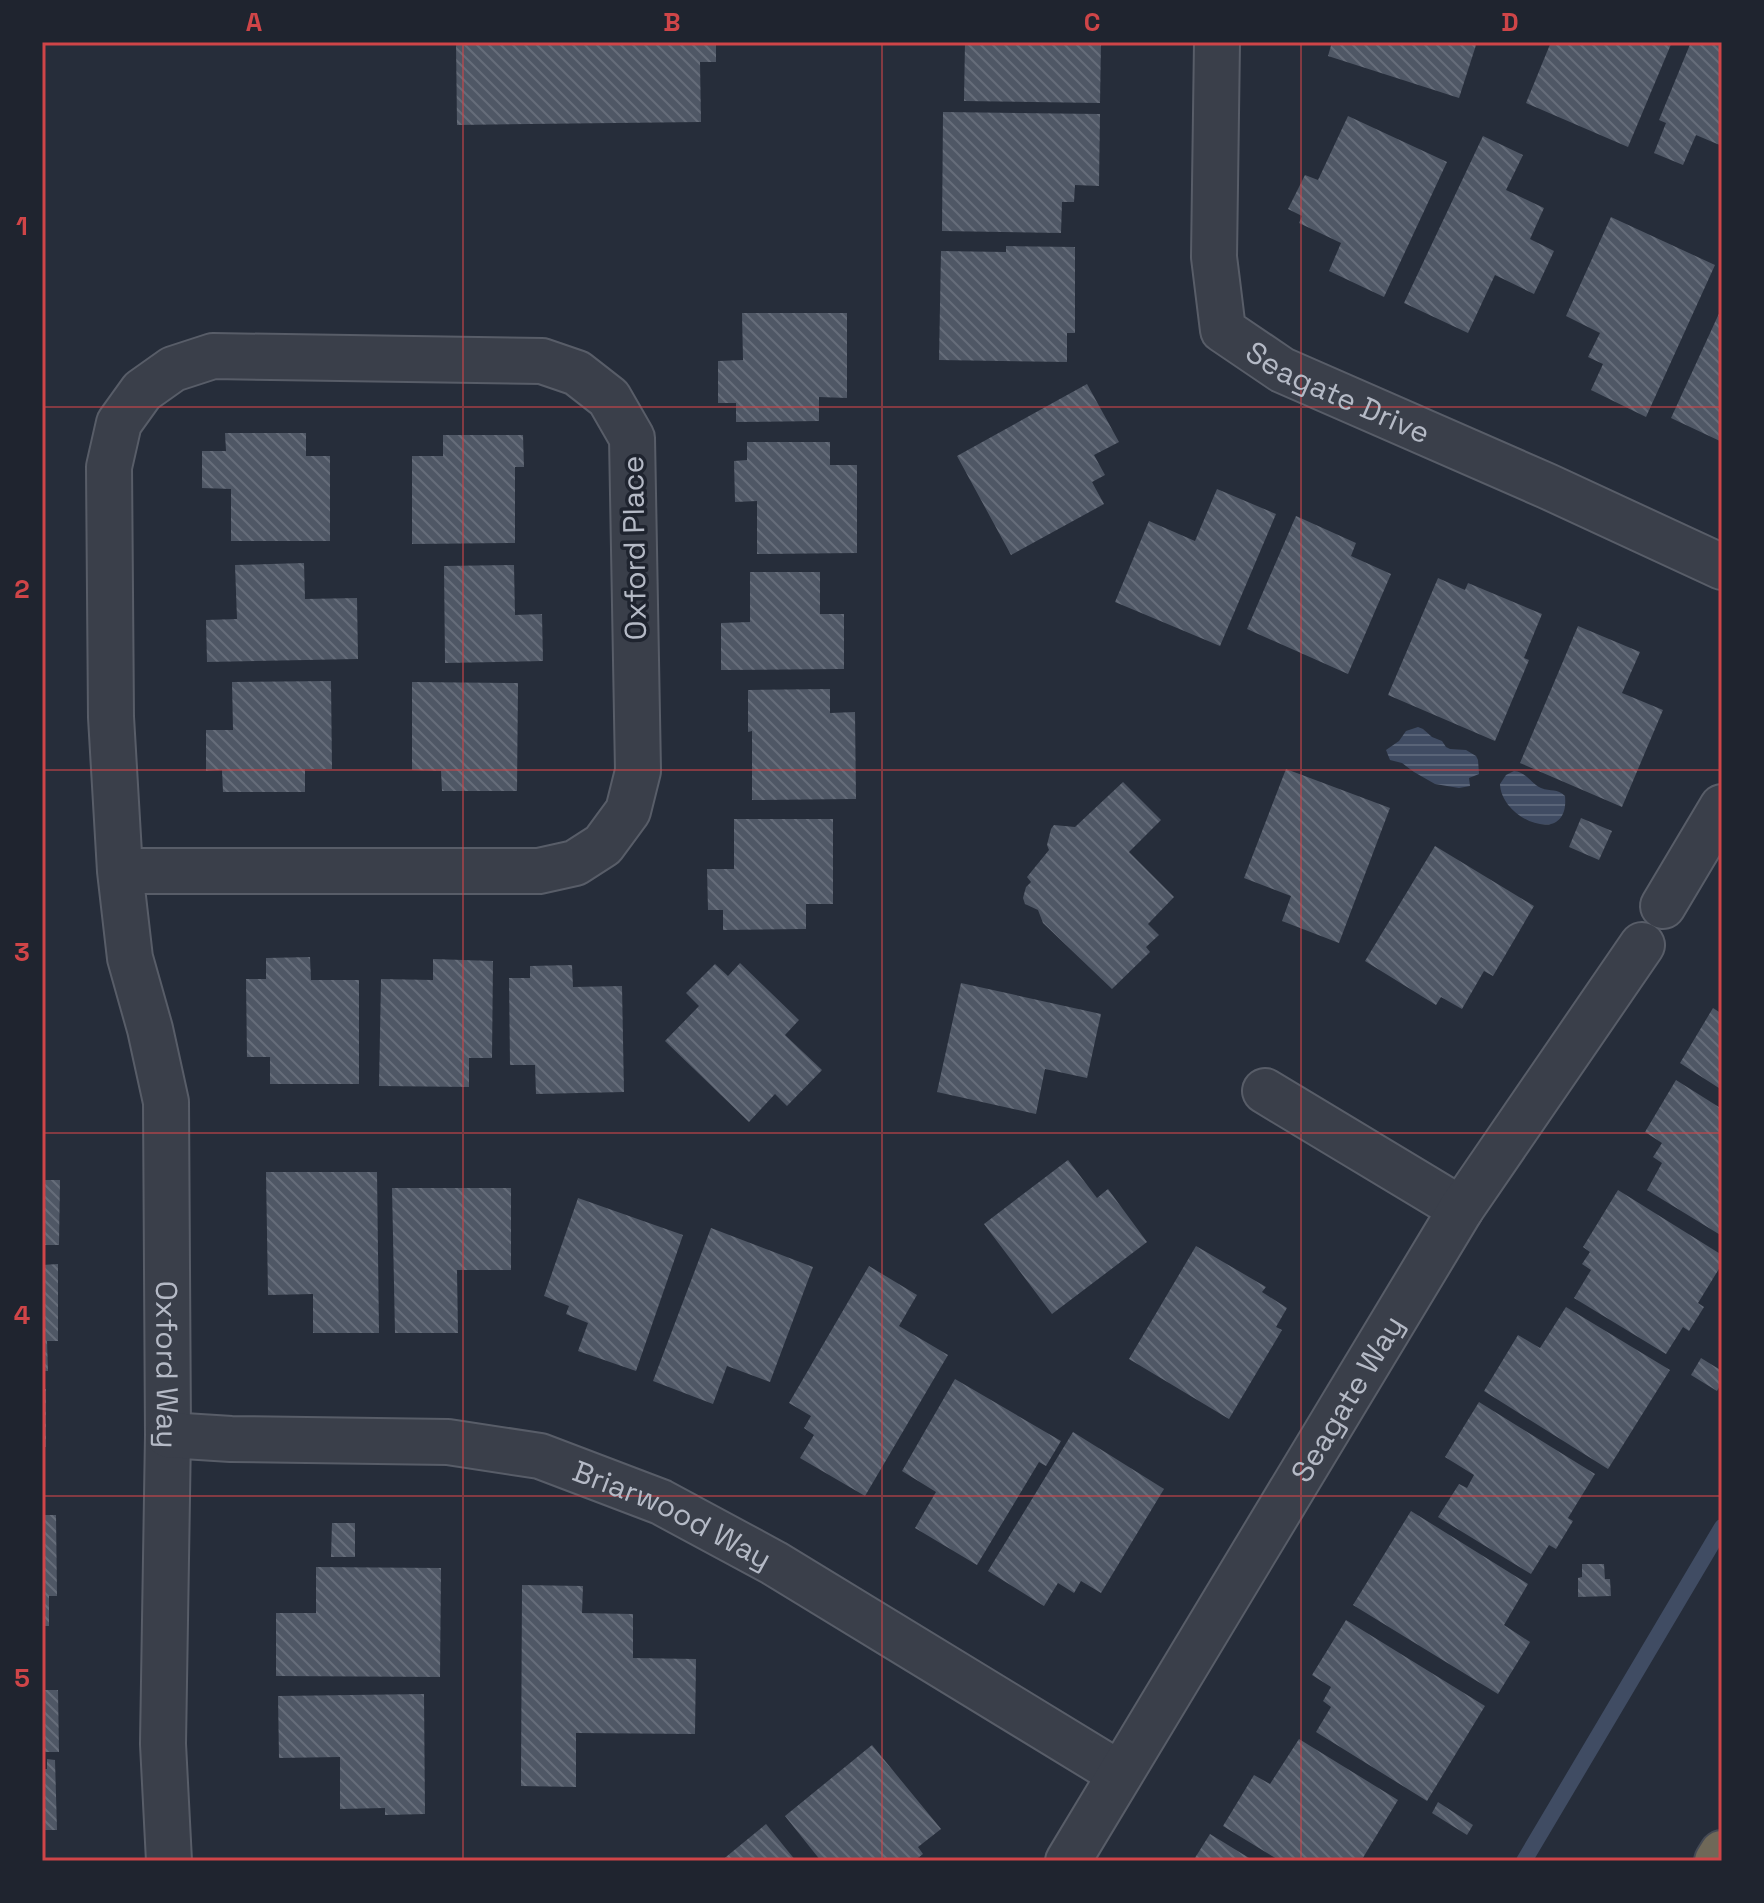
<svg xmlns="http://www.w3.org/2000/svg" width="1764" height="1903" viewBox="0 0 1764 1903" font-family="'Space Grotesk',sans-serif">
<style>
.water{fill:url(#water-rules)}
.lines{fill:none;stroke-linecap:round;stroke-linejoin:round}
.stream{stroke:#404c63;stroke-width:16}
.building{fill:url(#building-back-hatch)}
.street-casing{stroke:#585d68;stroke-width:48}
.highway-casing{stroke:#454a55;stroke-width:48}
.street{stroke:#3a3f4a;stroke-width:44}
.highway{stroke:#6f6858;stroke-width:44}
.grid{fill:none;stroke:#cf4548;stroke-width:2;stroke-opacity:0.55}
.labels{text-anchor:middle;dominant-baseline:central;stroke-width:7;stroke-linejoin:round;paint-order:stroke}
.street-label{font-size:30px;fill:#b5bac6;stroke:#1f242f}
.neatline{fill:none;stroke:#cf4548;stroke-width:3}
.grid-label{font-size:26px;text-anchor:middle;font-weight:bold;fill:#cf4548}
</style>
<defs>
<pattern id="water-rules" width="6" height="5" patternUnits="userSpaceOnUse" patternTransform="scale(2)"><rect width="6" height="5" fill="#404c63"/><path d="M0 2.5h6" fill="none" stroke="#596478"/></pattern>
<pattern id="building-back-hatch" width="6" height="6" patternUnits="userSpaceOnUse" patternTransform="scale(2)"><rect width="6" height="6" fill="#4f5765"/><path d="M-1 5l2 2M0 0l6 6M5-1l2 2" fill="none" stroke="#666d7a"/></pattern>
</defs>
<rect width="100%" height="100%" fill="#262d3a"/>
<g class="water">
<path d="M 1418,727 L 1423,729 L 1432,737 L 1442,741 L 1446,747 L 1450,749 L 1466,750 L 1476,756 L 1478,760 L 1479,774 L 1469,778 L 1470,786 L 1459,788 L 1435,784 L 1414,772 L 1402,763 L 1390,760 L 1386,750 L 1399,741 L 1406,731 Z"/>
<path d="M 1514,771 C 1526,772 1531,783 1541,788 C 1551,792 1557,788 1565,796 C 1570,848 1501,820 1500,784 L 1506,775 Z"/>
</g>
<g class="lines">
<path class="stream" d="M 1524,1861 L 1722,1527"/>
</g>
<g class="building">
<path d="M 456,42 L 716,42 L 716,62 L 700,62 L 701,122 L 457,125 Z"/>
<path d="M 965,42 L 1101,42 L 1100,103 L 964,101 Z"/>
<path d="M 1332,42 L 1477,42 L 1459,98 L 1328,56 Z"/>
<path d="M 1551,42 L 1672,42 L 1628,147 L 1526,103 Z"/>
<path d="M 1691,42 L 1722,42 L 1722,146 L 1696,135 L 1683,165 L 1654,153 L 1666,123 L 1659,120 Z"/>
<path d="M 943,112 L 1100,114 L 1099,186 L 1075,185 L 1074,202 L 1062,202 L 1061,233 L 942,231 Z"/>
<path d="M 1348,116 L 1447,162 L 1384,297 L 1329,271 L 1341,243 L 1299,223 L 1302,216 L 1288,209 L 1305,175 L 1318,180 Z"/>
<path d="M 1483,136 L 1523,155 L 1506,190 L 1544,208 L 1530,239 L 1554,251 L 1534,294 L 1495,275 L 1468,333 L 1404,303 Z"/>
<path d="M 1611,217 L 1715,265 L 1646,417 L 1591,390 L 1603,364 L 1588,357 L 1600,333 L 1566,316 Z"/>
<path d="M 1006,246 L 1075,247 L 1075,333 L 1067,333 L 1067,362 L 939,360 L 941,251 L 1006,252 Z"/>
<path d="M 1722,307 L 1722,442 L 1671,418 Z"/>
<path d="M 742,313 L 847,313 L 847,398 L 819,397 L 819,421 L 736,422 L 736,403 L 718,403 L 718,361 L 743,360 Z"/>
<path d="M 1087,384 L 1119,442 L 1094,455 L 1105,475 L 1092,482 L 1104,504 L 1011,555 L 957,456 Z"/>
<path d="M 225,433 L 306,433 L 306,456 L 330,456 L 330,541 L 231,541 L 231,489 L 202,488 L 202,451 L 226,451 Z"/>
<path d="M 443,435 L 523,435 L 524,467 L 515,467 L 515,543 L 412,544 L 412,456 L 443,456 Z"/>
<path d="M 747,442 L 830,442 L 830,465 L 857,465 L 857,553 L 757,554 L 757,501 L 735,502 L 734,461 L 747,460 Z"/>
<path d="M 1217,489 L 1276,514 L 1220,646 L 1115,602 L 1149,521 L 1195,541 Z"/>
<path d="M 1296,516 L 1356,543 L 1351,556 L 1391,574 L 1348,674 L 1247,629 Z"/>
<path d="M 304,563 L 305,599 L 357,598 L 358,659 L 207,662 L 206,620 L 237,619 L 235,565 Z"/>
<path d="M 514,565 L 515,615 L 542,614 L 543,661 L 445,663 L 444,566 Z"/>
<path d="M 750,572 L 820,572 L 820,614 L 844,614 L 844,669 L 721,670 L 721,623 L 750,622 Z"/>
<path d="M 1438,578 L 1465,590 L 1468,583 L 1542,614 L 1524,658 L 1529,660 L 1495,741 L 1388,695 Z"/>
<path d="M 1578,626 L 1640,652 L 1622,693 L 1663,710 L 1622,807 L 1520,763 Z"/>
<path d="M 331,681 L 332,769 L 305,769 L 305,792 L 223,792 L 222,770 L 206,771 L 206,730 L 233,730 L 232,682 Z"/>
<path d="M 412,682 L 518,683 L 517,791 L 442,791 L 441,771 L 412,770 Z"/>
<path d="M 830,689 L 830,713 L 855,712 L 856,799 L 752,800 L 752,731 L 748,732 L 748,690 Z"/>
<path d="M 1286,769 L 1390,808 L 1339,943 L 1282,921 L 1291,896 L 1244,878 Z"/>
<path d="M 1123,782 L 1161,820 L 1129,852 L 1174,897 L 1148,924 L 1159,935 L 1146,947 L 1150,952 L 1112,989 L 1043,923 L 1038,910 L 1025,904 L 1023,898 L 1026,887 L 1031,882 L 1027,877 L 1049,850 L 1047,845 L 1051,829 L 1054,825 L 1075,827 Z"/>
<path d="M 1581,818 L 1612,831 L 1599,860 L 1569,847 Z"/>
<path d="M 734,819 L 833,819 L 833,904 L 806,904 L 806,929 L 723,930 L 723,910 L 708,910 L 707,869 L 734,869 Z"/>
<path d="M 1435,846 L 1534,906 L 1493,976 L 1484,971 L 1462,1009 L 1441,997 L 1436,1005 L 1365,961 Z"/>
<path d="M 310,957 L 311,980 L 359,980 L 359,1084 L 270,1084 L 270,1057 L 247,1057 L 246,979 L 266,979 L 266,958 Z"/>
<path d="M 433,959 L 493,961 L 492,1058 L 469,1058 L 469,1087 L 379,1086 L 381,979 L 433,980 Z"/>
<path d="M 740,963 L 799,1020 L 785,1035 L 822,1070 L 787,1106 L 775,1094 L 749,1122 L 665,1041 L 699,1006 L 686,993 L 715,964 L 728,976 Z"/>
<path d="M 572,965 L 573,987 L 622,986 L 624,1092 L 536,1094 L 535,1065 L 510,1065 L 509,978 L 530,978 L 530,966 Z"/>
<path d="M 961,983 L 1101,1014 L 1087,1078 L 1045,1069 L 1036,1114 L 937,1092 Z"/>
<path d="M 1713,1008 L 1722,1014 L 1722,1090 L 1680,1063 Z"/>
<path d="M 1676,1080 L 1722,1109 L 1722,1236 L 1647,1190 L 1662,1163 L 1653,1157 L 1662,1143 L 1645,1132 Z"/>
<path d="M 1068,1160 L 1097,1198 L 1108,1189 L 1147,1242 L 1052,1314 L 984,1224 Z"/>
<path d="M 266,1172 L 377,1172 L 379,1333 L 313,1333 L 313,1294 L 268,1295 Z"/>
<path d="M 42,1180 L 60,1180 L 59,1245 L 42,1245 Z"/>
<path d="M 392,1188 L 511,1188 L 511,1270 L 457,1270 L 458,1333 L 395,1333 Z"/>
<path d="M 1618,1190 L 1722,1255 L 1722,1264 L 1698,1303 L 1704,1307 L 1689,1331 L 1683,1327 L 1666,1354 L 1574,1298 L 1591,1270 L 1582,1264 L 1590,1252 L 1583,1247 Z"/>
<path d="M 578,1198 L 683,1235 L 636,1371 L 578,1351 L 588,1323 L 566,1314 L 569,1306 L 544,1296 Z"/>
<path d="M 711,1228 L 813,1267 L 770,1382 L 727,1366 L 713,1404 L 653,1381 Z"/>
<path d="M 1196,1246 L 1266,1287 L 1262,1292 L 1287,1308 L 1276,1327 L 1282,1330 L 1229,1419 L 1129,1359 Z"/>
<path d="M 58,1264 L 58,1341 L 47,1341 L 48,1371 L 42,1371 L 42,1265 Z"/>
<path d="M 869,1266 L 917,1295 L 899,1326 L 948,1355 L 865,1496 L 800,1458 L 814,1435 L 804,1428 L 811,1416 L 789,1403 Z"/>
<path d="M 1566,1307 L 1670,1370 L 1608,1469 L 1484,1391 L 1518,1335 L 1540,1348 Z"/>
<path d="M 1701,1358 L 1722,1371 L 1722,1382 L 1717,1391 L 1691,1375 Z"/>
<path d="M 955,1379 L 1061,1441 L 1046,1466 L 1039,1462 L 977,1565 L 915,1528 L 936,1492 L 902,1471 Z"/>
<rect x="42" y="1389" width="4" height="58"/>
<path d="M 1479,1402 L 1595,1474 L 1568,1518 L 1573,1521 L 1556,1549 L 1549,1545 L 1531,1574 L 1438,1517 L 1459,1484 L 1467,1488 L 1474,1475 L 1445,1457 Z"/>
<path d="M 1073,1432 L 1164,1489 L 1101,1593 L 1081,1581 L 1074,1593 L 1058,1583 L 1044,1606 L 988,1571 Z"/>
<path d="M 1411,1511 L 1528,1584 L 1504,1625 L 1530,1642 L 1498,1694 L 1353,1605 Z"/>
<path d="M 42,1515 L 56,1515 L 57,1596 L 49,1596 L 49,1626 L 42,1626 Z"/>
<path d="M 332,1523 L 355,1523 L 355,1557 L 331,1557 Z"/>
<path d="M 1582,1564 L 1604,1564 L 1605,1579 L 1610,1579 L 1611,1596 L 1578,1597 L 1578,1578 L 1582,1577 Z"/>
<path d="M 316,1567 L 441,1568 L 440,1677 L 276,1676 L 276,1613 L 316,1613 Z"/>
<path d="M 522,1585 L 583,1586 L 582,1613 L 633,1614 L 633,1658 L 696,1659 L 695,1734 L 576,1733 L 576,1787 L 521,1786 Z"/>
<path d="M 1346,1620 L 1485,1706 L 1427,1801 L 1316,1732 L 1331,1707 L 1323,1701 L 1331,1687 L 1312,1675 Z"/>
<path d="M 42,1690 L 58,1690 L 59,1752 L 42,1752 Z"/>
<path d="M 424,1694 L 425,1814 L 385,1815 L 385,1808 L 340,1809 L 340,1757 L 279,1758 L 278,1696 Z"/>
<path d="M 1299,1739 L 1398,1800 L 1361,1861 L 1280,1861 L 1223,1826 L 1254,1775 L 1270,1784 Z"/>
<path d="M 872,1745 L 941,1829 L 918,1847 L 923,1854 L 914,1861 L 821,1861 L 785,1816 Z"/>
<path d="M 47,1759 L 55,1760 L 57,1830 L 42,1830 L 42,1769 L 47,1769 Z"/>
<path d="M 1438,1802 L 1473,1825 L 1467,1835 L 1432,1813 Z"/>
<path d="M 766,1824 L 796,1861 L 721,1861 Z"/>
<path d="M 1210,1834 L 1254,1861 L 1193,1861 Z"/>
</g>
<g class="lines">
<g class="street-casing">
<g id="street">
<path id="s1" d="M 1217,42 L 1214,257 L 1223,330 L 1282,370 L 1547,486 L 1722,567"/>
<path id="s2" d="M 120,871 L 539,871 L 575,863 L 603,845 L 628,811 L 638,771 L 632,438 L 609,398 L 577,373 L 542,361 L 213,356 L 173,369 L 142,391 L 119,423 L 109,467 L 111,717 L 120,871 L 130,958 L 150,1029 L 166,1102 L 168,1435 L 163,1744 L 169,1861"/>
<path d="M 1663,906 L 1722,807"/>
<path d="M 1265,1091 L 1461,1209"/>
<path id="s3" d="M 168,1435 L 231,1439 L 448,1442 L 540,1456 L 661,1502 L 774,1563 L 1120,1774"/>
<path id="s4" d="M 1068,1861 L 1461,1209 L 1642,945"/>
</g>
</g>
<g class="highway-casing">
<path id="highway" d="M 1717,1861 L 1722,1853"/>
</g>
<use href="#street" class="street"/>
<use href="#highway" class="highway"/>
</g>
<path class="grid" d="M 463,42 L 463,1861M 882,42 L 882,1861M 1301,42 L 1301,1861M 42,407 L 1722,407M 42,770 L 1722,770M 42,1133 L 1722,1133M 42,1496 L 1722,1496"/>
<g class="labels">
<g class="street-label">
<text stroke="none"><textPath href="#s1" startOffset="420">Seagate Drive</textPath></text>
<text transform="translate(634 548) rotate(-91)">Oxford Place</text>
<text stroke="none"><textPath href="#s2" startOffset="2426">Oxford Way</textPath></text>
<text stroke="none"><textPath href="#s4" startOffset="540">Seagate Way</textPath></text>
<text stroke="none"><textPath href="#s3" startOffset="518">Briarwood Way</textPath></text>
</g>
</g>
<rect width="1764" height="1903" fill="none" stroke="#1f242f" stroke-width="88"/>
<rect x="44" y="44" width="1676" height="1815" class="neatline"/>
<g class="grid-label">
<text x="254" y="31">A</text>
<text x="672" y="31">B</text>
<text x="1092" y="31">C</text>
<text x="1510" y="31">D</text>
<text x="22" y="235">1</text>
<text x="22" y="598">2</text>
<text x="22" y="961">3</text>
<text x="22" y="1324">4</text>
<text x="22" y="1687">5</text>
</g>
</svg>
